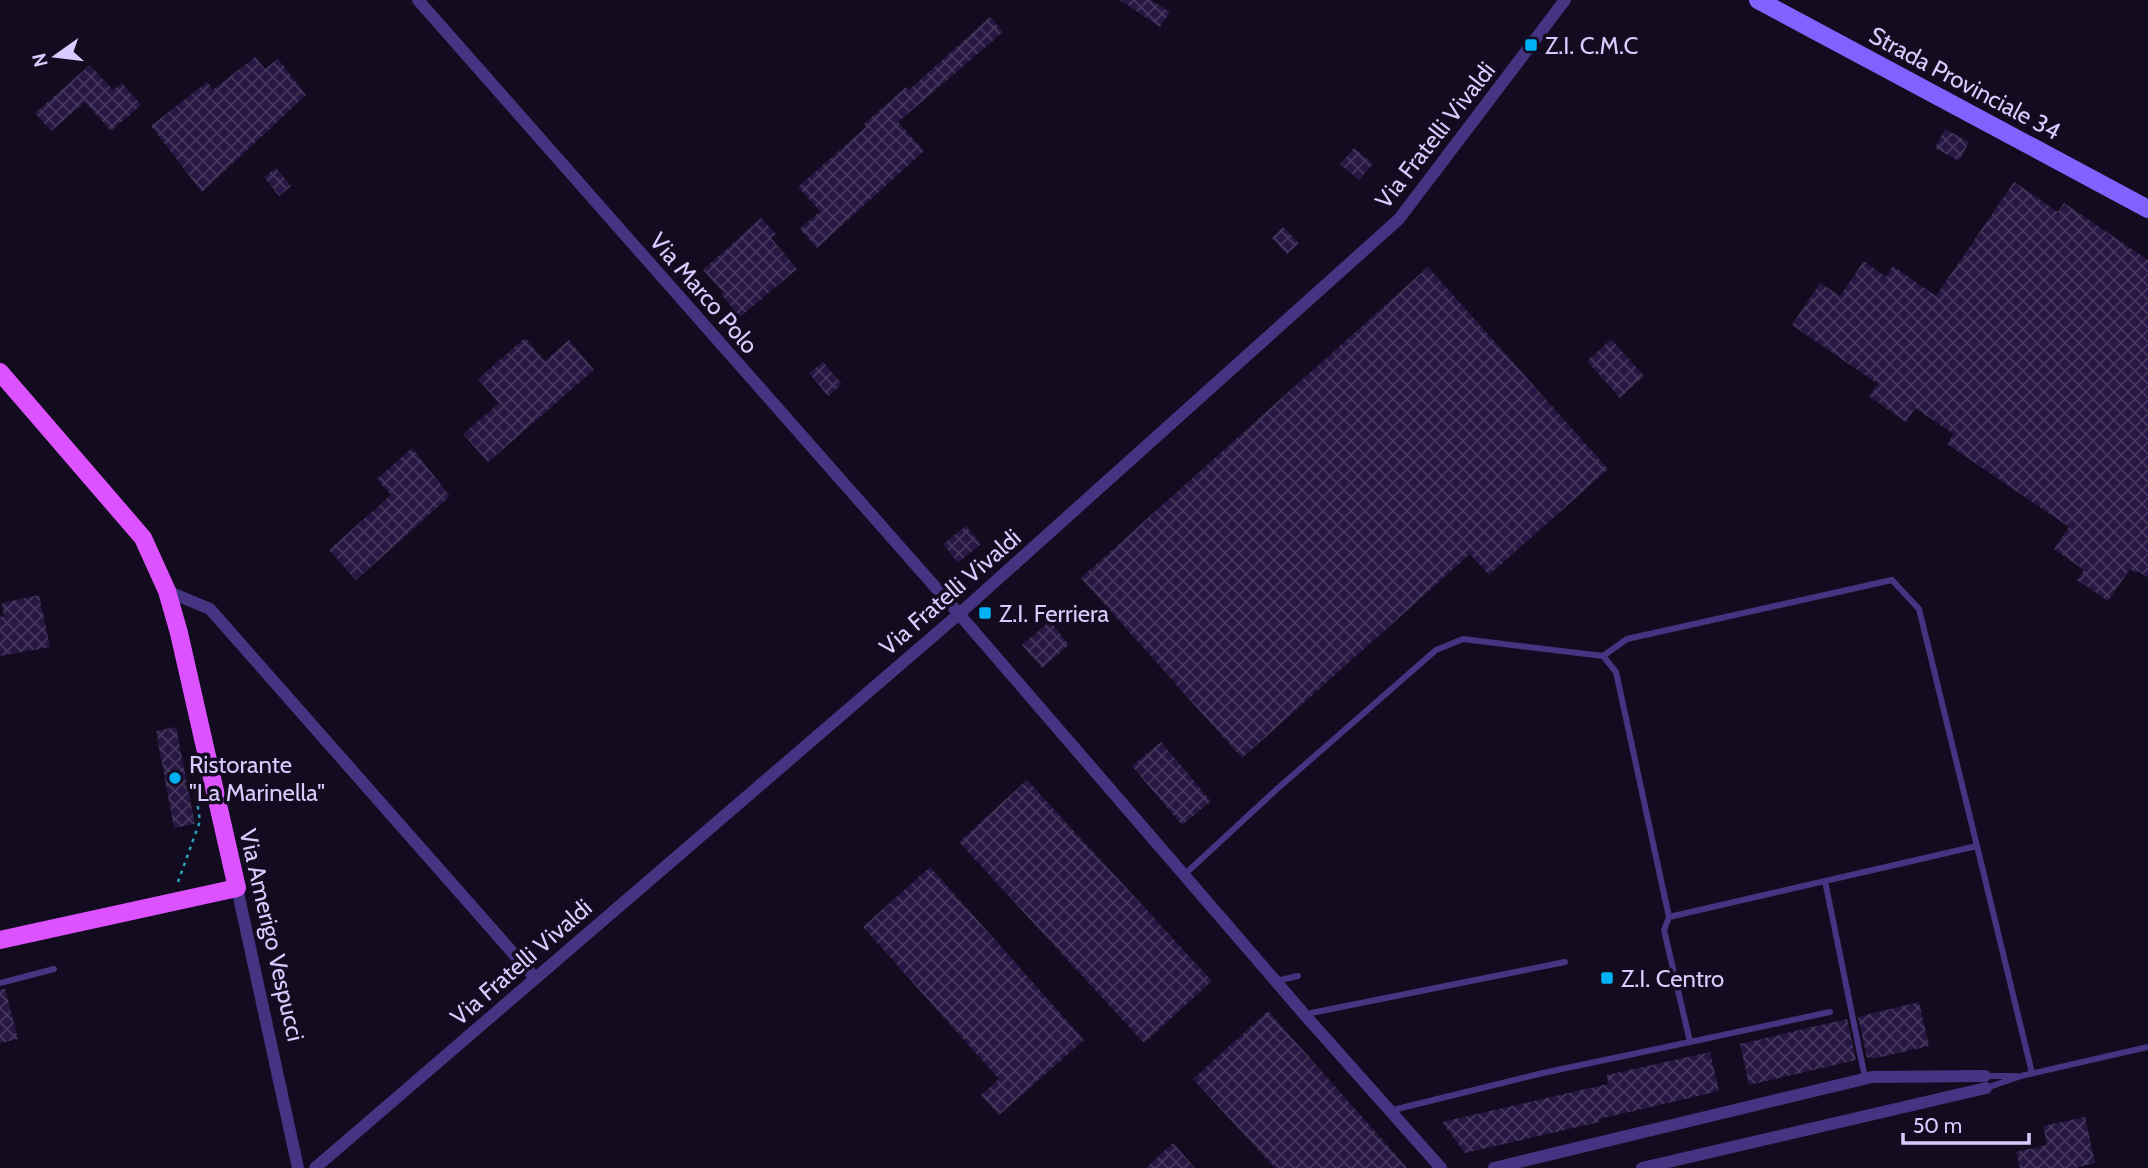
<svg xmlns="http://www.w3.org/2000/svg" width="2148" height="1168" viewBox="0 0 2148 1168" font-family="Cabin,sans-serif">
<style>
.building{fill:url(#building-cross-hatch)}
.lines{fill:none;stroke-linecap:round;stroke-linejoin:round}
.path{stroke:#28a4b5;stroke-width:2.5;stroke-dasharray:3.5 5;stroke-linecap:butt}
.lane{stroke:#453481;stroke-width:6}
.street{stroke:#453481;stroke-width:12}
.secondary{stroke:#8262ff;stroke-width:18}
.primary{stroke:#dd52ff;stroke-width:18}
.poi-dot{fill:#00b1f6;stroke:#130c20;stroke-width:2.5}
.labels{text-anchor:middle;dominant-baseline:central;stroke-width:7;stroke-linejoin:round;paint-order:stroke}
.poi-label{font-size:24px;fill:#dacbff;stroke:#130c20;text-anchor:start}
.street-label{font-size:24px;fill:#dacbff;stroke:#130c20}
</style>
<defs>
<pattern id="building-cross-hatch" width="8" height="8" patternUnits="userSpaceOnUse" patternTransform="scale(1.75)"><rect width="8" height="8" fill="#271742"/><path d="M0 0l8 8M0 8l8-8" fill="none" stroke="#46375e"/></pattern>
</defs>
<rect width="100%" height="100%" fill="#130c20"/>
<g class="building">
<path d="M 1120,0 L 1151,0 L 1170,12 L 1160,27 Z"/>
<path d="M 990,17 L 1003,32 L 898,122 L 924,151 L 817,248 L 800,229 L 820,211 L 798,187 L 866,127 L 864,124 L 906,87 L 909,90 Z"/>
<path d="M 255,57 L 265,69 L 278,59 L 306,95 L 202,192 L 151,126 L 207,82 L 213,90 Z"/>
<path d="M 90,65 L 113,90 L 122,83 L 141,105 L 111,131 L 85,102 L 51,131 L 35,113 Z"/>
<path d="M 1945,129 L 1969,142 L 1959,161 L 1935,148 Z"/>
<path d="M 1354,148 L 1373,164 L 1359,180 L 1340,164 Z"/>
<path d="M 276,168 L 291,186 L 279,196 L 264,177 Z"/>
<path d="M 2014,182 L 2058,212 L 2064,203 L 2148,260 L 2148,578 L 2138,571 L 2136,574 L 2130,569 L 2108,601 L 2077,580 L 2084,570 L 2054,549 L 2069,527 L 1947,444 L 1954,434 L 1915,408 L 1906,422 L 1869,396 L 1878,384 L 1792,325 L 1820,283 L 1840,296 L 1864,261 L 1886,277 L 1893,266 L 1936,296 Z"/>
<path d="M 761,218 L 776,234 L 771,238 L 797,269 L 740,317 L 721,294 L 723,292 L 703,270 Z"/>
<path d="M 1283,227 L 1299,243 L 1287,254 L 1272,238 Z"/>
<path d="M 1428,267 L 1608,469 L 1489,575 L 1470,554 L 1242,758 L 1081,578 Z"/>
<path d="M 525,338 L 545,361 L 569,340 L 594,370 L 488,462 L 463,434 L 499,403 L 478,379 Z"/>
<path d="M 1611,339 L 1644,376 L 1620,398 L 1587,361 Z"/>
<path d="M 823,362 L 842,384 L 828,396 L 809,373 Z"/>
<path d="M 412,448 L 450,496 L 356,580 L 329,550 L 391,495 L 377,479 Z"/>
<path d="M 966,526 L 981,544 L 958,563 L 943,544 Z"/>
<path d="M 39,595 L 50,647 L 0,656 L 0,617 L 4,616 L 2,603 Z"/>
<path d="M 1050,621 L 1069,645 L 1042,668 L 1022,645 Z"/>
<path d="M 176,727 L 195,824 L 174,828 L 156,731 Z"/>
<path d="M 1161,742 L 1211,801 L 1182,825 L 1132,766 Z"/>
<path d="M 1027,780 L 1212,981 L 1144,1043 L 959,842 Z"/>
<path d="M 930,867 L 1084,1040 L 999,1115 L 981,1095 L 999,1079 L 863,927 Z"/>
<path d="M 0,989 L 5,989 L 18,1039 L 0,1043 Z"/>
<path d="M 1919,1002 L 1929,1046 L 1872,1059 L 1871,1057 L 1867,1058 L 1858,1017 Z"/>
<path d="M 1268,1011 L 1395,1154 L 1407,1168 L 1275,1168 L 1193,1079 Z"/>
<path d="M 1847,1019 L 1856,1060 L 1749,1085 L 1740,1044 Z"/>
<path d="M 1710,1052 L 1719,1091 L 1599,1119 L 1599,1122 L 1465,1153 L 1442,1122 L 1608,1084 L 1607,1075 Z"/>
<path d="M 2085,1117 L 2095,1163 L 2074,1168 L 2020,1168 L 2016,1152 L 2047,1145 L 2043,1126 Z"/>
<path d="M 1173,1143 L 1195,1168 L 1146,1168 Z"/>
</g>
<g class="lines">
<path class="path" d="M 178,882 L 200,821 L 195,788"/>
<g class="lane">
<path d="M 1603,656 L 1627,639 L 1892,580 L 1919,609 L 1977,846"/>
<path d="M 1184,875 L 1277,789 L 1436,650 L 1463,639 L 1603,656 L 1616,672 L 1669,917 L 1977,846 L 2032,1073"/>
<path d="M 1825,881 L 1865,1078"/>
<path d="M 1669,917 L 1664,930 L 1690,1042 L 1830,1012"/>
<path d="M 1276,981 L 1298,976"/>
<path d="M 0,983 L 54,969"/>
<path d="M 1306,1014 L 1565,962"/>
<path d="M 1985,1076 L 2016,1076"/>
<path d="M 1986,1088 L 2021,1076 L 2148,1047"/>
<path d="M 1389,1111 L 1543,1073 L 1690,1042"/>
</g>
<g class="street">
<path d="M 418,0 L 959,614 L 1304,1014 L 1441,1168"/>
<path d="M 167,591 L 210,609 L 535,978"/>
<path d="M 237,888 L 298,1168"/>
<path d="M 315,1168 L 959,614 L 1399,219 L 1565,0"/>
<path d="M 1494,1168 L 1872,1077 L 1985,1076"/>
<path d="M 1642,1168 L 1986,1088"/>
</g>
<path class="secondary" d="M 1758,0 L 2148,209"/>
<path class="primary" d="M 0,372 L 143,538 L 167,591 L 179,633 L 237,888 L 0,940"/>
</g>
<g class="poi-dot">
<rect x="1524" y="38" width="14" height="14" rx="3.5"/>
<rect x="978" y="606" width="14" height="14" rx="3.5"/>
<circle cx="175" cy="778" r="7"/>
<rect x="1600" y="971" width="14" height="14" rx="3.5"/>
</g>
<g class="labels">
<g class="poi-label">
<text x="1545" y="45">Z.I. C.M.C</text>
<text x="999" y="613">Z.I. Ferriera</text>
<text x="189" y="764">Ristorante<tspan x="189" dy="28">"La Marinella"</tspan></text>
<text x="1621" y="978">Z.I. Centro</text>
</g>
<g class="street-label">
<text transform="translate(1965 83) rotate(28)">Strada Provinciale 34</text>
<text transform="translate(1435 135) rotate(-52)">Via Fratelli Vivaldi</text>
<text transform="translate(704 293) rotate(49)">Via Marco Polo</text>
<text transform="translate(950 592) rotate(-41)">Via Fratelli Vivaldi</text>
<text transform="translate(272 935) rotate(77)">Via Amerigo Vespucci</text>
<text transform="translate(521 962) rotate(-41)">Via Fratelli Vivaldi</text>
</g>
</g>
<g transform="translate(56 56) rotate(256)" stroke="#130c20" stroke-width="5" paint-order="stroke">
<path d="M0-5L12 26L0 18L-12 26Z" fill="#dacbff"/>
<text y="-10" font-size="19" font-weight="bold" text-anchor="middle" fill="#dacbff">N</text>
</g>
<path d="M1903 1133v10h126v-10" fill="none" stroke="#dacbff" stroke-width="3.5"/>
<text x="1913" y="1133" font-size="21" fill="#dacbff" stroke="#130c20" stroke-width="5" paint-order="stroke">50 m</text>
</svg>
